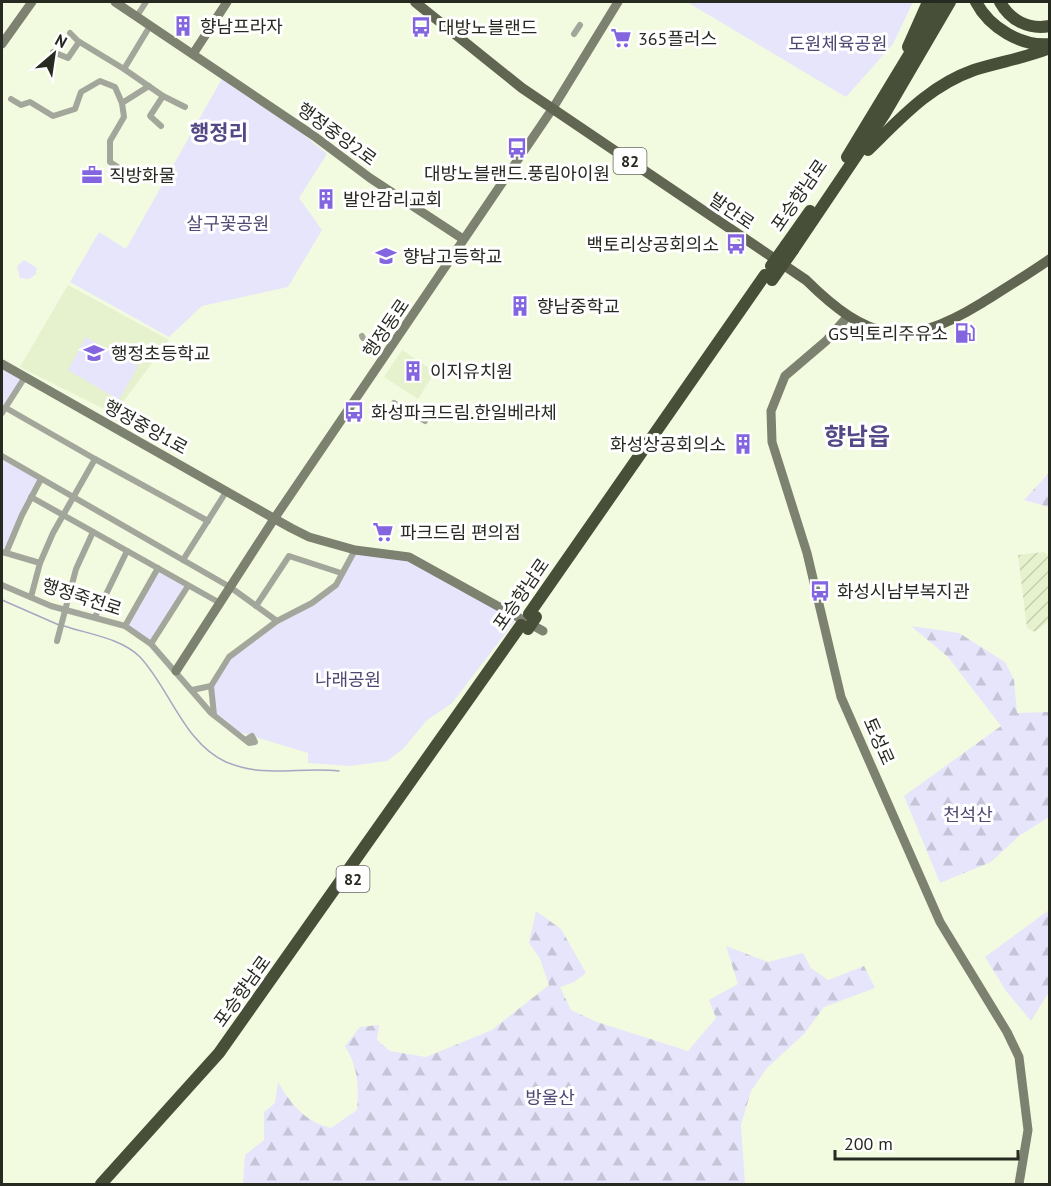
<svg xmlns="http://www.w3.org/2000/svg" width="1051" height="1186" viewBox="0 0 1051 1186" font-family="'PT Sans','Noto Sans KR',sans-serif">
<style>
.built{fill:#e6f1cd}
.industrial{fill:url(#industrial-furrows)}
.forest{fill:url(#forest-firs)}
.park{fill:#e7e5fc}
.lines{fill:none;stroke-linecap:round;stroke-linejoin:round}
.stream{stroke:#a9a5c2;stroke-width:1.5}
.street{stroke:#a3a79b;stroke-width:6}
.secondary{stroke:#7c8170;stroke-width:9}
.primary{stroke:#606652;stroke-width:10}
.highway{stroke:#484f38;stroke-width:12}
.highway-bridge{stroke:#484f38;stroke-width:12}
.labels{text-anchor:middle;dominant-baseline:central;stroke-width:6;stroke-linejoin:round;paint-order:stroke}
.shield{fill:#fff;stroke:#686a63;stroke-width:1.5}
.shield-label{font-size:16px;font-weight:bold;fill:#272a20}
.poi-label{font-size:18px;fill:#272a20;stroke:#fff;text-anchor:start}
.park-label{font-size:18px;fill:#4f4773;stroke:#fff}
.street-label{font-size:18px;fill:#272a20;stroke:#fff}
.quarter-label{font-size:21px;font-weight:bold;fill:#544886;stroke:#fff}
.district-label{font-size:24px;font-weight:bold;fill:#544886;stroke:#fff}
</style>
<defs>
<pattern id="industrial-furrows" width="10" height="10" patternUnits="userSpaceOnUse" patternTransform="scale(1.5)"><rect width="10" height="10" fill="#e6f1cd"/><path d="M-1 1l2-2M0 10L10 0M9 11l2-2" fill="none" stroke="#c5cfb0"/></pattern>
<pattern id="forest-firs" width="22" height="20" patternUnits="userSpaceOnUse" patternTransform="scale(1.5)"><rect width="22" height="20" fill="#e7e5fc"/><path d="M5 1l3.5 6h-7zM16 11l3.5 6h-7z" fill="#c6c5d8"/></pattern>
</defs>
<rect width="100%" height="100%" fill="#f2fbdf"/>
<g class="built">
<path d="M 68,285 L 169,340 L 114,414 L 20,367 Z"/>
<path d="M 402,350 L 435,372 L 418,399 L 384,377 Z"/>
</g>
<path class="industrial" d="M 1044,552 L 1049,556 L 1049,621 L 1035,632 L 1027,628 L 1018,555 Z"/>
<g class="forest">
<path d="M 1049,473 L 1049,507 L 1024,500 Z"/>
<path d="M 911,626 L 959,633 L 1005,662 L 1014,680 L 1017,713 L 1049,712 L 1049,817 L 1019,836 L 991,862 L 940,883 L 904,796 L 1001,726 L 948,657 Z"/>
<path d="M 1049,910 L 1049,992 L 1031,1021 L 1006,991 L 985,957 Z"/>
<path d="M 536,911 L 561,929 L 586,973 L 574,982 L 560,987 L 571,1010 L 597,1022 L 688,1051 L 716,1018 L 709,1000 L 738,984 L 726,946 L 768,962 L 803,953 L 811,968 L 828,980 L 864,966 L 875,988 L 824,1007 L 804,1034 L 767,1068 L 751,1091 L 741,1125 L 745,1184 L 243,1184 L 245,1155 L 264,1140 L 264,1112 L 275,1103 L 278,1082 C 292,1105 304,1121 331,1128 L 357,1110 C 359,1086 358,1067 345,1046 L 360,1027 L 379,1025 L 377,1040 L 390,1051 L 426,1057 L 492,1030 L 549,985 L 540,959 L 529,943 Z"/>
</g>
<g class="park">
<path d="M 687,2 L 913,2 L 893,44 L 846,97 Z"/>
<path d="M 224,75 L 262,100 L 327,154 L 299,198 L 322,230 L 288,287 L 202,306 L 169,337 L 70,282 L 99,232 L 126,249 Z"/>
<path d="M 24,260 L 37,268 L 36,274 L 29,279 L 20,278 L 17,266 Z"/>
<path d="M 86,337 L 138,366 L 119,400 L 68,370 Z"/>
<path d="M 2,364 L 25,377 L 2,413 Z"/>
<path d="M 2,456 L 41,479 L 6,553 L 2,552 Z"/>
<path d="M 355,550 L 394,554 L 518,617 L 452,703 L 426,721 L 403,749 L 387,761 L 350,766 L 308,763 L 308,753 L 230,729 L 214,715 L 211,686 L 229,657 L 336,585 Z"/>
<path d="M 158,568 L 188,586 L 151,644 L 125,626 Z"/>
</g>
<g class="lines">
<g class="stream">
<path d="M 2,600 L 59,625"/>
<path d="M 64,626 C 88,634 121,638 140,657 C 170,689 184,743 226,762 C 268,779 298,766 339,771"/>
</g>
<g class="street">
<path d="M 137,16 L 146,2"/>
<path d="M 70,33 L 78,41 L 124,69 L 150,26"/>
<path d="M 574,34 L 580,25"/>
<path d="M 53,52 L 68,58 L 79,42"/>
<path d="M 124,69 L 163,96 L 185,107"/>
<path d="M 11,99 L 21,105 L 30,102 L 53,116 L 75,109 L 81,92 L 100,81 L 115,87 L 122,103"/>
<path d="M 161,126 L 150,116 L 163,96"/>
<path d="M 122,170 L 110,162 L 110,141 L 124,117 L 122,103 L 149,86"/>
<path d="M 362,336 L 363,338"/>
<path d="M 394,403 L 425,421"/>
<path d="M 6,408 L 95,459 L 53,533 L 40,563"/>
<path d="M 2,413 L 25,377"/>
<path d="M 2,456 L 230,587 L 277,621"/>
<path d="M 95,459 L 208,521"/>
<path d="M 31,497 L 220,603"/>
<path d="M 2,552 L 6,553 L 22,515 L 41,479"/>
<path d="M 6,553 L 40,563 L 31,597"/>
<path d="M 183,560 L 226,492"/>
<path d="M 2,585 L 51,606 L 125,626 L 151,644 L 211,713 L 249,743 L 255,742 L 252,736 L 247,739"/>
<path d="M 256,606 L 289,556 L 341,573"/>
<path d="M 95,617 L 127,551"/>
<path d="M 125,626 L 158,568"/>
<path d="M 57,641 L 76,569 L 93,532"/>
<path d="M 151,644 L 188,586"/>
<path d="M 211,686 L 214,715"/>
<path d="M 192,690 L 211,686 L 229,657 L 277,621 L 312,603 L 336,585 L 355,550"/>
</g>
<g class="secondary">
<path d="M 115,2 L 314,136 L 370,178 L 463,239"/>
<path d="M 2,44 L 32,2"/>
<path d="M 193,54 L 227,2"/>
<path d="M 848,316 L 826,341 L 785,376 L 771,411 L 772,442 L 807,553 L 841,697 L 940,922 L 1007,1032 L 1019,1057 L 1028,1130 L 1019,1184"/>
<path d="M 2,364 L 291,528 L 309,537 L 355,550 L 409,557 L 543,631"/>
<path d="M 176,671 L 274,519 L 553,108 L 618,2"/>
</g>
<path class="primary" d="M 415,2 L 522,88 L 806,280 C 868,341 905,350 980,304 C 1004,289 1027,275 1050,259"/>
<g class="highway">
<path d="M 976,2 C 989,27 1021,47 1050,44"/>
<path d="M 1000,2 C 1010,20 1028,30 1050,26"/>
<path d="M 908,47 L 928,2"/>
<path d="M 868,150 C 901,118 929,86 974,70 C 999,62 1025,58 1050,48"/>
<path d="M 847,157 L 941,2"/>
<path d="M 786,245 L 810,211"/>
<path d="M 793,250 L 884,115 L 950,2"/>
<path d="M 529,614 L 765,275"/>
<path d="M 101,1184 L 219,1053 L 521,625"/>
</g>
<g class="highway-bridge">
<path d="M 771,266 L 786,245"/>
<path d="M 772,280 L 793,250"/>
<path d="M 528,629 L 536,617"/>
</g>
</g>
<defs>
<g id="building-bare" transform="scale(1.62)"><path d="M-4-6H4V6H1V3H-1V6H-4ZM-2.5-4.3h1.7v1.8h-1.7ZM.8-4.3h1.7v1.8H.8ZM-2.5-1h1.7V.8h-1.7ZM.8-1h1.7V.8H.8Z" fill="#8365e0" stroke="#fff" stroke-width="2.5" paint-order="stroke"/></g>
<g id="bus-bare" transform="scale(1.62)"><path d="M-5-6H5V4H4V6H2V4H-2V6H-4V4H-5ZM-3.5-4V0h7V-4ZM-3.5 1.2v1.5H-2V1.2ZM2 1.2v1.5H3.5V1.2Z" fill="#8365e0" stroke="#fff" stroke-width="2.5" paint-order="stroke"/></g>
<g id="supermarket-bare" transform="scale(1.62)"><path d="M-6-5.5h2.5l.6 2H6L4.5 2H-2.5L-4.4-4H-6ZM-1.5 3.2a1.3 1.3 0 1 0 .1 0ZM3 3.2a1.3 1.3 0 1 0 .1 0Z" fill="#8365e0" stroke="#fff" stroke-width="2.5" paint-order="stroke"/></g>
<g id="office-bare" transform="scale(1.62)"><path d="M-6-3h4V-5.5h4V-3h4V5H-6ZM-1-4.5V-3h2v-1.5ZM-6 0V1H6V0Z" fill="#8365e0" stroke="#fff" stroke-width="2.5" paint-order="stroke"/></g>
<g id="school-bare" transform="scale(1.62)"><path d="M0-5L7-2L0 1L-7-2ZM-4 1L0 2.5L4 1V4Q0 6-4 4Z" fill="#8365e0" stroke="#fff" stroke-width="2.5" paint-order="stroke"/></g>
<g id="fuel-bare" transform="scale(1.62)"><path d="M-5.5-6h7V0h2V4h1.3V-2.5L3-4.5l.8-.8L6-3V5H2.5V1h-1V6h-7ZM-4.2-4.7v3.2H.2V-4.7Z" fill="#8365e0" stroke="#fff" stroke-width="2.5" paint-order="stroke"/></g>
</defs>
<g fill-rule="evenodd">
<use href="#building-bare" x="183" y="26"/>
<use href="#bus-bare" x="421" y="27"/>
<use href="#supermarket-bare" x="621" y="38"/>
<use href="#bus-bare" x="517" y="148"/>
<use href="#office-bare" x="92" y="175"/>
<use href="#building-bare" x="326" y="199"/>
<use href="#bus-bare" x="736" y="244"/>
<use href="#school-bare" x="386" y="256"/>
<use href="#building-bare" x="520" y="306"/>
<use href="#fuel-bare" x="965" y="333"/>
<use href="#school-bare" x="94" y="353"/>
<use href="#building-bare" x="413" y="371"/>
<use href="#bus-bare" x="354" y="412"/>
<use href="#building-bare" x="743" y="444"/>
<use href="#supermarket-bare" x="383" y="532"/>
<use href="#bus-bare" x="820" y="591"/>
</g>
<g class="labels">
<g class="shield">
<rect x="613.5" y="148" width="33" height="26" rx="4.5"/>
<rect x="336.5" y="866" width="33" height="26" rx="4.5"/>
</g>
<g class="shield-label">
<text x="630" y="161">82</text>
<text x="353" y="879">82</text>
</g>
<g class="poi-label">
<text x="200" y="26">향남프라자</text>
<text x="438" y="27">대방노블랜드</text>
<text x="638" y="38">365플러스</text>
<text x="517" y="173" text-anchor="middle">대방노블랜드.풍림아이원</text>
<text x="109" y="175">직방화물</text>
<text x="343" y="199">발안감리교회</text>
<text x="719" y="244" text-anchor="end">백토리상공회의소</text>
<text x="403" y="256">향남고등학교</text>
<text x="537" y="306">향남중학교</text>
<text x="948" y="333" text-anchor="end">GS빅토리주유소</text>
<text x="111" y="353">행정초등학교</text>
<text x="430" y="371">이지유치원</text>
<text x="371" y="412">화성파크드림.한일베라체</text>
<text x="726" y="444" text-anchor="end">화성상공회의소</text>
<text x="400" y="532">파크드림 편의점</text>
<text x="837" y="591">화성시남부복지관</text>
</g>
<g class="park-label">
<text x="838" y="43">도원체육공원</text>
<text x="228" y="223">살구꽃공원</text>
<text x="348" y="679">나래공원</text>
<text x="968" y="814">천석산</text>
<text x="550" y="1097">방울산</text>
</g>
<g class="street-label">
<text transform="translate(337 134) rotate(36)">행정중앙2로</text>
<text transform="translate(799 195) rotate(-55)">포승향남로</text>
<text transform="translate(732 211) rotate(34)">발안로</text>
<text transform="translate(386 328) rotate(-56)">행정동로</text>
<text transform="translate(146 427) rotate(29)">행정중앙1로</text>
<text transform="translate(521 594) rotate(-55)">포승향남로</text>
<text transform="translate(82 597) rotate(18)">행정죽전로</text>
<text transform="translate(879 741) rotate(66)">토성로</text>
<text transform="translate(242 991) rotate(-54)">포승향남로</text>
</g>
<g class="quarter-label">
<text x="219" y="132">행정리</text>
</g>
<g class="district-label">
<text x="857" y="436">향남읍</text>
</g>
</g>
<rect width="1051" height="1186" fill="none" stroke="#272a20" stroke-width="6"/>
<g transform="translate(54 54) rotate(29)" stroke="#ffffff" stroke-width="4.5" paint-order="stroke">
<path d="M0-4.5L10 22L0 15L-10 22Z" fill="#272a20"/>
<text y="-9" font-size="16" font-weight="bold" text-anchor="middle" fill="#272a20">N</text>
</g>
<path d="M835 1150v9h183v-9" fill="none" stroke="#272a20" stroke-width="3"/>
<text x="844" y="1150" font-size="18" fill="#272a20" stroke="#ffffff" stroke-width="4.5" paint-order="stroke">200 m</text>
</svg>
